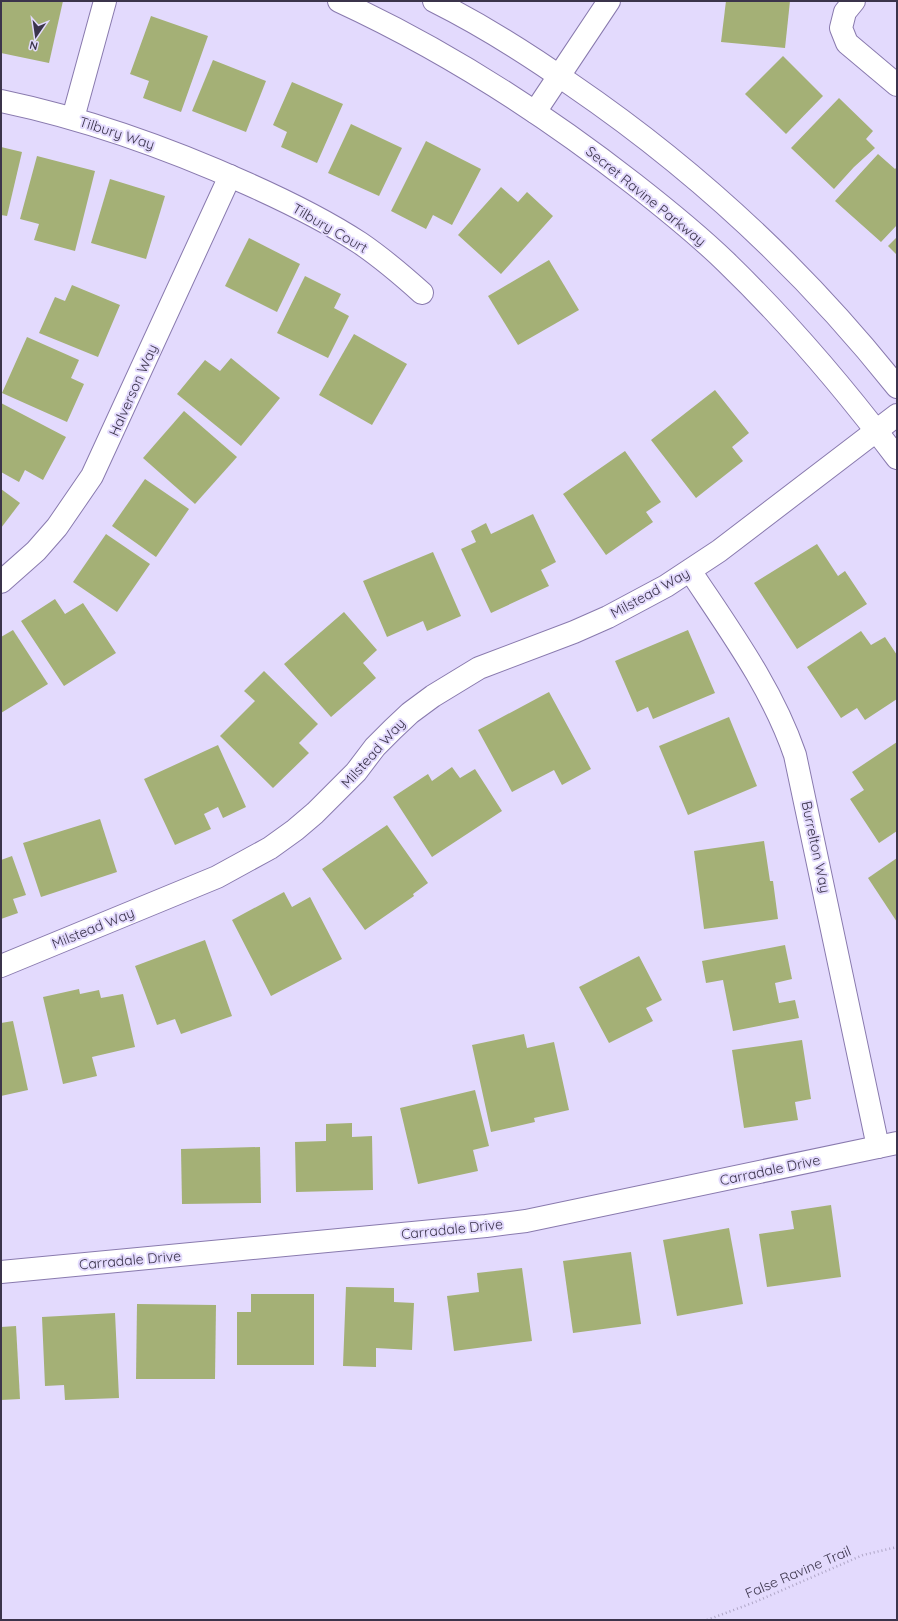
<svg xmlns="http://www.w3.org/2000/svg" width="898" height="1621" viewBox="0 0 898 1621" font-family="Quicksand,sans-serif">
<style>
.building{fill:#a4b076}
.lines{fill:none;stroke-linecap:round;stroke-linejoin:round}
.minor-casing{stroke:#897aae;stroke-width:24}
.tertiary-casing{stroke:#897aae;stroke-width:24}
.secondary-casing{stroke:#897aae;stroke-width:24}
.path{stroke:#aea5c5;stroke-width:2.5;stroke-dasharray:1 3;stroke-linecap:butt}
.minor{stroke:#fff;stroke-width:22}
.tertiary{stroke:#fff;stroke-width:22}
.secondary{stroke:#fff;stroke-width:22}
.labels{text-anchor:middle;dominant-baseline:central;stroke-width:4;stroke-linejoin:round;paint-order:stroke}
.street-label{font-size:14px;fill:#3b344b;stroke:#e3dafd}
</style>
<rect width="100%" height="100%" fill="#e3dafd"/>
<g class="building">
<path d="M 1,1 L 63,1 L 49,63 L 1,53 Z"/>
<path d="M 726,1 L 790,1 L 785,48 L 721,42 Z"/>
<path d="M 151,16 L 208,36 L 181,112 L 143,98 L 149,81 L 130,74 Z"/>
<path d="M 783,56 L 823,96 L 786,134 L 745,94 Z"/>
<path d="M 213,60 L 266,81 L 246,132 L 192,111 Z"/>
<path d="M 292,82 L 343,104 L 317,163 L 281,147 L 287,132 L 273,125 Z"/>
<path d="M 839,98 L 873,131 L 866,139 L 875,148 L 854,167 L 834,189 L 791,148 Z"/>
<path d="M 351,124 L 402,148 L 379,196 L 328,173 Z"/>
<path d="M 426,141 L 481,169 L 452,225 L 433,215 L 426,229 L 391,211 Z"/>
<path d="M 1,147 L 22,152 L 7,216 L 1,215 Z"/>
<path d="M 878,154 L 895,169 L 897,167 L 897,225 L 881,242 L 835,201 Z"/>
<path d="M 37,156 L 95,171 L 75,251 L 34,240 L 39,224 L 20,219 Z"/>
<path d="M 110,179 L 165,196 L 146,259 L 91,243 Z"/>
<path d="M 501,187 L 518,202 L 527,192 L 553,216 L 501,274 L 458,235 Z"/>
<path d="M 897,237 L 897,255 L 888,246 Z"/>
<path d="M 249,238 L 300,264 L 277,312 L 225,286 Z"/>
<path d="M 549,260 L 579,310 L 518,345 L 488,296 Z"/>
<path d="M 305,276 L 341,294 L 334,308 L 349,316 L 328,358 L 277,333 Z"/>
<path d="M 72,285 L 120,305 L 98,357 L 39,333 L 55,297 L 65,301 Z"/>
<path d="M 354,334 L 407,364 L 372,425 L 319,395 Z"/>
<path d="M 27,337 L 79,360 L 71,378 L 84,384 L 67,422 L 2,393 Z"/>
<path d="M 231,358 L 280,398 L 241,446 L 177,394 L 205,360 L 220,371 Z"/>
<path d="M 715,390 L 749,433 L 732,447 L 743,461 L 696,498 L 651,440 Z"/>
<path d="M 1,403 L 66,437 L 43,480 L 25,470 L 19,482 L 1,472 Z"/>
<path d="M 184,411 L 237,457 L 195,504 L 143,458 Z"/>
<path d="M 625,451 L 661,502 L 646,512 L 653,522 L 606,555 L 563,494 Z"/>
<path d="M 145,479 L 189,509 L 156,557 L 112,526 Z"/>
<path d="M 1,489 L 20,503 L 1,528 Z"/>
<path d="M 533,514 L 556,562 L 541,570 L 549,586 L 491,613 L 461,549 L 476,542 L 471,531 L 486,523 L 491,534 Z"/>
<path d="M 106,534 L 150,564 L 117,612 L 73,582 Z"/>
<path d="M 817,544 L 838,576 L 845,571 L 867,604 L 797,649 L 754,583 Z"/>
<path d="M 433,552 L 461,616 L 427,631 L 423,621 L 387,637 L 363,581 Z"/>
<path d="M 55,599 L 65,614 L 83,603 L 116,653 L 64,686 L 21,621 Z"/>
<path d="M 344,612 L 377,650 L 363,663 L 376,678 L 331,717 L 284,664 Z"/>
<path d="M 13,630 L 48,684 L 1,713 L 1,637 Z"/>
<path d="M 688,630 L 715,693 L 653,719 L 648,707 L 637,712 L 615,661 Z"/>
<path d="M 861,631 L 871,645 L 885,637 L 897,655 L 897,699 L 865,720 L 857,708 L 841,718 L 807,667 Z"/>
<path d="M 264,671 L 318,724 L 299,743 L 309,753 L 273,788 L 220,736 L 255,701 L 244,691 Z"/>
<path d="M 549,692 L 591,769 L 562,785 L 554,770 L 512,792 L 478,730 Z"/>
<path d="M 729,717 L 757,786 L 688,815 L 659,746 Z"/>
<path d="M 897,742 L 897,831 L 879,843 L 850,799 L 864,790 L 852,772 Z"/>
<path d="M 218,745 L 246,807 L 223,818 L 218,807 L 204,814 L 211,829 L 175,845 L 144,779 Z"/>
<path d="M 452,767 L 460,778 L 475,769 L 502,811 L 432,857 L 393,797 L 428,774 L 432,781 Z"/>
<path d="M 100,819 L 117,872 L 41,897 L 23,843 Z"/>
<path d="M 387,825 L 428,883 L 413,894 L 414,896 L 365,930 L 322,869 Z"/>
<path d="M 764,841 L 770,881 L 773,881 L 778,919 L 704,929 L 694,851 Z"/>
<path d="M 12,856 L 26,895 L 13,899 L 18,913 L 1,919 L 1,860 Z"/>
<path d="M 897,858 L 897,922 L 868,878 Z"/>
<path d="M 284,892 L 292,907 L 310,897 L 342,959 L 271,996 L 232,920 Z"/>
<path d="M 205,940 L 232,1016 L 181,1034 L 175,1019 L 157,1025 L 135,966 Z"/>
<path d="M 785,945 L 792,979 L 775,983 L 779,1003 L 795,1000 L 799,1018 L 733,1031 L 723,980 L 706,983 L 702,961 Z"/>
<path d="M 639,956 L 662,1000 L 646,1008 L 653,1021 L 609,1043 L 579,987 Z"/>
<path d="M 79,989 L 80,994 L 99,990 L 101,998 L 123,994 L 135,1047 L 92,1057 L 97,1076 L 63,1084 L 43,997 Z"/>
<path d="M 13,1021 L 28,1090 L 1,1096 L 1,1023 Z"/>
<path d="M 524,1034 L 527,1048 L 554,1042 L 569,1110 L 534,1118 L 535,1122 L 491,1132 L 472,1045 Z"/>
<path d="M 802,1040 L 811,1099 L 795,1102 L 798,1120 L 744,1128 L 732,1050 Z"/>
<path d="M 475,1090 L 489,1146 L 473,1150 L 478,1171 L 418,1184 L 400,1108 Z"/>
<path d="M 352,1123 L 352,1137 L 372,1136 L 373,1190 L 296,1192 L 295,1142 L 326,1141 L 326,1124 Z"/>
<path d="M 260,1147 L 261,1203 L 182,1204 L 181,1149 Z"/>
<path d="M 831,1205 L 841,1277 L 767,1287 L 759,1234 L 794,1229 L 791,1211 Z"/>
<path d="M 729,1228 L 743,1304 L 677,1316 L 663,1240 Z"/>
<path d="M 631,1252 L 641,1324 L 573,1333 L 563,1261 Z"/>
<path d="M 522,1268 L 532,1341 L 454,1351 L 447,1296 L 479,1292 L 477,1273 Z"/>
<path d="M 346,1287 L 394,1288 L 394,1302 L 414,1303 L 412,1350 L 376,1348 L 376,1367 L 343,1366 Z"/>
<path d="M 251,1294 L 314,1294 L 314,1365 L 237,1365 L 237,1312 L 251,1312 Z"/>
<path d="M 137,1304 L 216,1305 L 215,1379 L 136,1379 Z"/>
<path d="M 115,1313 L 119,1398 L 65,1400 L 64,1385 L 45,1386 L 42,1317 Z"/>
<path d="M 16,1326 L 20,1399 L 1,1400 L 1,1327 Z"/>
</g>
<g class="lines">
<g class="minor-casing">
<g id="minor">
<path d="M 854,1 L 845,12 L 841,28 L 847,43 L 897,85"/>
<path d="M 1,101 C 87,119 168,148 248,184 C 286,201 325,220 360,243 C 382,258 402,275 422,293"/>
<path d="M 73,118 L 105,1"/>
<path d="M 691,572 C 730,631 772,688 795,755 L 878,1147"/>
<path d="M 1,582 L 36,551 L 57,527 L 92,476 L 230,176"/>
<path d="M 1,966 L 217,877 L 270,848 L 295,830 L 315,813 L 356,772 L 375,747 L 393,729 L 410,713 L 433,696 L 479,668 L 574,632 L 608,617 L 666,586 L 719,551 L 876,431"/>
<path d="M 1,1272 L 486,1226 L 526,1221 L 897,1143"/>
</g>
</g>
<g class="tertiary-casing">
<path id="tertiary" d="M 559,76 L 609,1"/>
</g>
<g class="secondary-casing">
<g id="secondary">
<path d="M 339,1 C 445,50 543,113 634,184 C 666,209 697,234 726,262 C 788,322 845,389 897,458"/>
<path d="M 434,1 C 482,25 528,54 572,85 C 695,169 804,270 897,387"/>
<path d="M 535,112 L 559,76"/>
<path d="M 876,431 L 897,415"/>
</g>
</g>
<path class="path" d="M 707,1620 L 755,1602 L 863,1555 L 897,1547"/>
<use href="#minor" class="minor"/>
<use href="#tertiary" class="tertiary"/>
<use href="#secondary" class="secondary"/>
</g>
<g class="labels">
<g class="street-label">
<text transform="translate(117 133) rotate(18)">Tilbury Way</text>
<text transform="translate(646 196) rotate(39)">Secret Ravine Parkway</text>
<text transform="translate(330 228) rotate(30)">Tilbury Court</text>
<text transform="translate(133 390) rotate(-66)">Halverson Way</text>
<text transform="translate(650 593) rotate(-29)">Milstead Way</text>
<text transform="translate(373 753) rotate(-48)">Milstead Way</text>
<text transform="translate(816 847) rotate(78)">Burrelton Way</text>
<text transform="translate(93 928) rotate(-22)">Milstead Way</text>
<text transform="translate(770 1170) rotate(-12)">Carradale Drive</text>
<text transform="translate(452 1229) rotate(-6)">Carradale Drive</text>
<text transform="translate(130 1260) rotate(-5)">Carradale Drive</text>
<text transform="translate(798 1572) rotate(-23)">False Ravine Trail</text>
</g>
</g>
<rect width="898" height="1621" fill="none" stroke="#3b344b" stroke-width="4"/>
<g transform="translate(36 36) rotate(193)" stroke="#e3dafd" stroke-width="3" paint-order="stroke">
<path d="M0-3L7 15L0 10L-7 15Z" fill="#3b344b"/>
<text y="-6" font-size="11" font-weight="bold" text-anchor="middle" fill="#3b344b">N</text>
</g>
</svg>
